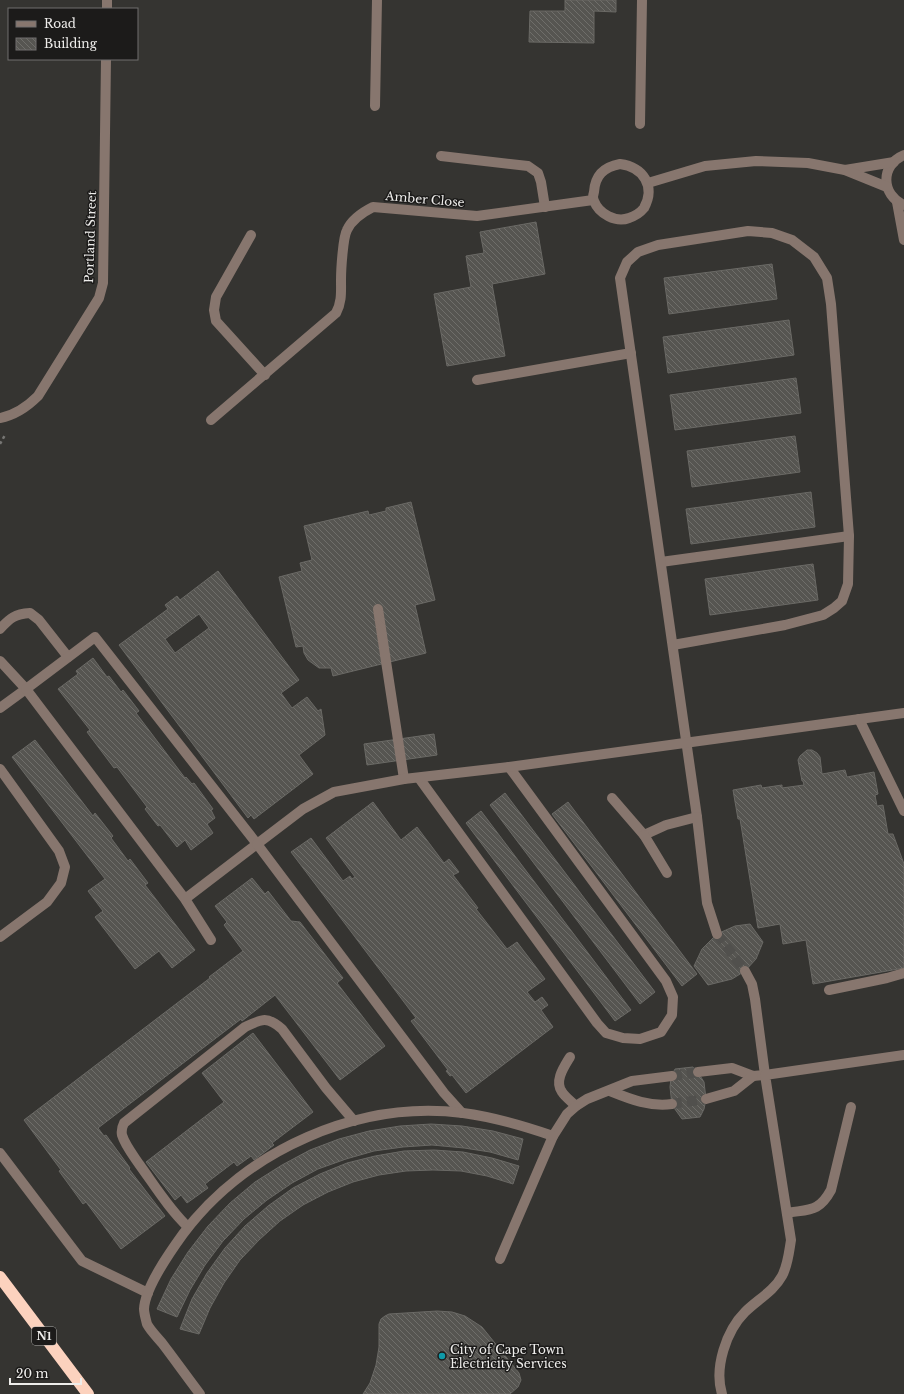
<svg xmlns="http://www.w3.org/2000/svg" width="904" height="1394" viewBox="0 0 904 1394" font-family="'Libre Baskerville',serif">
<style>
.building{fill:url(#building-back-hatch);stroke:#6a6965;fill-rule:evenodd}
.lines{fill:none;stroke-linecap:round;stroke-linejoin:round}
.minor-tunnel{stroke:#51504d;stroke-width:10;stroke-dasharray:10 5;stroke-linecap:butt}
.path{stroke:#777674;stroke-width:2.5;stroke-dasharray:3 3;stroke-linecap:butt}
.minor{stroke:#87766e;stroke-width:10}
.highway{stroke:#fcd2be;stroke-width:12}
.culture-dot{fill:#0f9aa8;stroke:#1c1b1a;stroke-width:1.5}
.labels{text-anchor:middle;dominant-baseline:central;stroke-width:3;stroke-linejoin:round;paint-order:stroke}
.shield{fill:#1c1b1a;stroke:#afaeac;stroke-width:1}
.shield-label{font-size:11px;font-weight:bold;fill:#eeedeb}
.street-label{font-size:12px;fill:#eeedeb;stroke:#1c1b1a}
.poi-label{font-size:12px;fill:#eeedeb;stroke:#1c1b1a;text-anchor:start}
</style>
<defs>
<pattern id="building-back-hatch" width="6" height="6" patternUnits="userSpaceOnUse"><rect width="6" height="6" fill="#565551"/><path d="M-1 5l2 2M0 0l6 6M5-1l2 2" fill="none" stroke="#6f6e6a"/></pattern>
</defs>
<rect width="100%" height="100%" fill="#353431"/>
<g class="building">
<path d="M 565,0 L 616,0 L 616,12 L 594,11 L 594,43 L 529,42 L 530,11 L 565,11 Z"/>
<path d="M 536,222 L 545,274 L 492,284 L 505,356 L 447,366 L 434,294 L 471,287 L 466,256 L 484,253 L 480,232 Z"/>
<path d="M 772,264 L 777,299 L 669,314 L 664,278 Z"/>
<path d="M 789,320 L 794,355 L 668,373 L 663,337 Z"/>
<path d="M 796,378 L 801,413 L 675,430 L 670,395 Z"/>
<path d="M 795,436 L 800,472 L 692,487 L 687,451 Z"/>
<path d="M 811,492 L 815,527 L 691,544 L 686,509 Z"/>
<path d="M 411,502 L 435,600 L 415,605 L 426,653 L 333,676 L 331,668 L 319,668 L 308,660 L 304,653 L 303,646 L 296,647 L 279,577 L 302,571 L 300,563 L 312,560 L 304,526 L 368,511 L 369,515 L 386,511 L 386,508 Z"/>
<path d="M 813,564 L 818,600 L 710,615 L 705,579 Z"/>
<path d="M 218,571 L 299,680 L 281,693 L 292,708 L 307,697 L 318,711 L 321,709 L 325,735 L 299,755 L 313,774 L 254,819 L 251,815 L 248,818 L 119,645 L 168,609 L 165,605 L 177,596 L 180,600 ZM 199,614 L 209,628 L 175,653 L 165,639 Z"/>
<path d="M 93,658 L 107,677 L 109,676 L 121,692 L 123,690 L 139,711 L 136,713 L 185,778 L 186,777 L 192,784 L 194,783 L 213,809 L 211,810 L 215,818 L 207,824 L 213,833 L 191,850 L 185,840 L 177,847 L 160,825 L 158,826 L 145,809 L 147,807 L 117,767 L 114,768 L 87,732 L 90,730 L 58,689 L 78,674 L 76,671 Z"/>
<path d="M 434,734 L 437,755 L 367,765 L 364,744 Z"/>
<path d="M 35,740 L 93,816 L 95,813 L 113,836 L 111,838 L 128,861 L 130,859 L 148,883 L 145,885 L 195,950 L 172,968 L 159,951 L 135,969 L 95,917 L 103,911 L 88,891 L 105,879 L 12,757 Z"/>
<path d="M 807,750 L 812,750 L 817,753 L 820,757 L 822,774 L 845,770 L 847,777 L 874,772 L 878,794 L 875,795 L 877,806 L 883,805 L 888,834 L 893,834 L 904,864 L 904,919 L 903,919 L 904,928 L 904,968 L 813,984 L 806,940 L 783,944 L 780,924 L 758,928 L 740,819 L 738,819 L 733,790 L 761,785 L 762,788 L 782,785 L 782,788 L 804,785 L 803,781 L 802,781 L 798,760 L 800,756 Z"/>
<path d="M 505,793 L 655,992 L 640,1004 L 490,805 Z"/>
<path d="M 373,802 L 401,840 L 417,827 L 444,863 L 449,859 L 459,872 L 453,875 L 478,908 L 476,909 L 507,949 L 517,942 L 545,979 L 527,992 L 535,1002 L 542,997 L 548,1005 L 541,1010 L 553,1027 L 466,1093 L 452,1075 L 450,1076 L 446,1071 L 448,1070 L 411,1021 L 416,1018 L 291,852 L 311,838 L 343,881 L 350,876 L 352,879 L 355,877 L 326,838 Z"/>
<path d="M 568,802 L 697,974 L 682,986 L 552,814 Z"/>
<path d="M 481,811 L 631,1010 L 615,1021 L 466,823 Z"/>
<path d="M 252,878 L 265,894 L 268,891 L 291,921 L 300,922 L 343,978 L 337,983 L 385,1046 L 340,1080 L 275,995 L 242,1021 L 241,1019 L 98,1128 L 104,1136 L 106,1135 L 130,1168 L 129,1169 L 165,1216 L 121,1249 L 86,1202 L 83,1204 L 59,1171 L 61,1170 L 24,1120 L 210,978 L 209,977 L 243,951 L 224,925 L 227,922 L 215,906 Z"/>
<path d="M 750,924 L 763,942 L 756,959 L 745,971 L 732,979 L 708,985 L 694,966 L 702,949 L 717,934 L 735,926 Z"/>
<path d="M 253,1033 L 313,1112 L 272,1143 L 274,1145 L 254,1160 L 251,1156 L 237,1166 L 234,1162 L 205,1184 L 208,1188 L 187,1203 L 181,1195 L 175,1200 L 146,1162 L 224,1102 L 202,1073 Z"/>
<path d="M 693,1067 L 699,1074 L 704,1082 L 706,1099 L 704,1109 L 700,1117 L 682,1119 L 672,1105 L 670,1087 L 671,1078 L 675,1069 Z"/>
<path d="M 431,1124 L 462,1126 L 493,1131 L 523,1139 L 518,1160 L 490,1152 L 464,1148 L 432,1145 L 403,1147 L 374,1151 L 346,1159 L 318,1169 L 292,1183 L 267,1200 L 244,1219 L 223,1241 L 205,1265 L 190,1290 L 177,1317 L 157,1309 L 171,1279 L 188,1252 L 208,1226 L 230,1203 L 255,1182 L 282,1165 L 310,1150 L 339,1139 L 369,1131 L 400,1126 Z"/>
<path d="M 434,1150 L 463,1152 L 492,1158 L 519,1166 L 513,1184 L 487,1176 L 461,1171 L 433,1170 L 406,1171 L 379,1175 L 353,1182 L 328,1192 L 303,1205 L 280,1221 L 259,1240 L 240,1260 L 224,1283 L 210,1308 L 199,1334 L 180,1329 L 192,1299 L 207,1273 L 225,1248 L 245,1226 L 268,1206 L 293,1188 L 320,1174 L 347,1163 L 375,1156 L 404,1151 Z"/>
<path d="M 437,1311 L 452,1312 L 465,1316 L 482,1327 L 519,1373 L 521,1380 L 518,1387 L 510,1394 L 363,1394 L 370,1383 L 376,1365 L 379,1347 L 379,1324 L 381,1319 L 385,1316 L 389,1314 Z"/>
</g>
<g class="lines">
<g class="minor-tunnel">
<path d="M 717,934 L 745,971"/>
<path d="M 672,1076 L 698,1072"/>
<path d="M 672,1104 L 706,1099"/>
</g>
<path class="path" d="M 0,444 L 5,435"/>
<g class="minor">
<path d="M 107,9 L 107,0"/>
<path d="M 375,106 L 377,0"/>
<path d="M 640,124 L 642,0"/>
<path d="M 904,155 C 880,165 881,195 904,205"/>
<path d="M 441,156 L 528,166 L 538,173 L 541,182 L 545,207"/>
<path d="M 620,164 C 643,167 656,186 644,208 C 640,213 635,216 629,218 C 616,223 599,214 594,201 C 593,199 593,195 594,192 C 595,175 604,167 620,164 Z"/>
<path d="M 845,170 L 894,162"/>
<path d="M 648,183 L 705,166 L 756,161 L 808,163 L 845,170 L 887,187"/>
<path d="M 897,202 L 904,240"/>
<path d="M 251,235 L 216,297 L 214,310 L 216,321 L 265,375"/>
<path d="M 477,380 L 631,353"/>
<path d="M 0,418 C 16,415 27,407 38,396 L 99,298 L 103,283 L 106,59"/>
<path d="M 211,420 L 336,313 C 342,302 341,292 341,280 C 341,270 343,237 347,230 C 352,219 363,212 373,207 L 477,216 L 593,200"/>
<path d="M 661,562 L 849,536"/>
<path d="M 378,609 L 404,779"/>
<path d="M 0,629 C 10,618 15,614 30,613 L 39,620 L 68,657"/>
<path d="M 673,645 L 785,625 L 823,615 L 834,608 L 842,601 L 848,584 L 849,536 L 831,304 L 827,278 L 814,257 L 792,240 L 772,233 L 748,231 L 658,245 L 638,252 L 627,262 L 620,278 L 697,817 L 707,903 L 717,934"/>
<path d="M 0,661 L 26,689 L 0,708"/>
<path d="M 859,719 L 904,811"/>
<path d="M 0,769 L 59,851 L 65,867 L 61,883 L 47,902 L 0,937"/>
<path d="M 419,778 L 597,1023 L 606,1033 L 623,1038 L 640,1039 L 661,1032 L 672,1015 L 673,997 L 666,981 L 509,767"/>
<path d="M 612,798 L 644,835 L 666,825 L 697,817"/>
<path d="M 644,835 L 667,873"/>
<path d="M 185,899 L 257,844 L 95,637 L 26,689 L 185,899 L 211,940"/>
<path d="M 829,990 L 887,978 L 904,973"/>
<path d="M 570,1057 C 564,1067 554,1081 562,1092 C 565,1097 572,1102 576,1106"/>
<path d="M 698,1072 L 732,1068 L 753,1076 L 765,1075 L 755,999 L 752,984 L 745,971"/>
<path d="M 610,1091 C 630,1099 649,1107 672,1104"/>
<path d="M 706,1099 L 734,1091 L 753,1076"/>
<path d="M 462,1113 L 444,1093 L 257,844 L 303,809 L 334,792 L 404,779 L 509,767 L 904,713"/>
<path d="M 0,1153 L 82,1261 L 148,1293"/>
<path d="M 787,1213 C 810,1209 819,1212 831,1190 L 851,1107"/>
<path d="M 188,1227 C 169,1209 155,1186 139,1164 C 133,1155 125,1145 122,1135 C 121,1130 122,1127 124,1123 L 245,1027 C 262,1019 267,1016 282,1029 L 326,1088 L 354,1121"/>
<path d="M 500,1259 L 553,1136 L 567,1114 L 576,1106 L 587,1099 L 632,1081 L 672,1076"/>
<path d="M 200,1394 C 187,1377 175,1360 162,1343 C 157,1337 150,1330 147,1324 C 146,1320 144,1313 144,1309 C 145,1287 170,1252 183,1234 C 246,1150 358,1100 463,1113 C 494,1117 524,1126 553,1136"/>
<path d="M 722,1394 C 714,1368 726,1331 745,1312 C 757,1300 774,1291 782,1276 C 788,1265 789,1252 791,1240 L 765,1075 L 904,1055"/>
</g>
<path class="highway" d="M 0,1277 L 88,1394"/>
</g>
<circle class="culture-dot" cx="442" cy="1356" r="4"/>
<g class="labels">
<rect class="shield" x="32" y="1327" width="24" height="18" rx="3"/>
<g class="shield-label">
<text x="44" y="1336">N1</text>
</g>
<g class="street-label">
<text transform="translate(425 199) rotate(5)">Amber Close</text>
<text transform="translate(90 237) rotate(-88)">Portland Street</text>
</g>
<g class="poi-label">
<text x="450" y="1349">City of Cape Town<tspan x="450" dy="14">Electricity Services</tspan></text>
</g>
</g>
<rect x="8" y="8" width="130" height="52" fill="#1c1b1a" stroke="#706f6e"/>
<rect x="16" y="21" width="20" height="6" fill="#87766e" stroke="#706f6e"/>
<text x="44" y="28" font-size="12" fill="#eeedeb">Road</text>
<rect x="16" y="38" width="20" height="12" fill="url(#building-back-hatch)" stroke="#706f6e"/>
<text x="44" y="48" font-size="12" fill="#eeedeb">Building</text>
<path d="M10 1378v6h71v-6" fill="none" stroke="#eeedeb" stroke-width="2"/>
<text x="16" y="1378" font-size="12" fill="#eeedeb" stroke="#1c1b1a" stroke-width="3" paint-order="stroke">20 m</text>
</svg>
